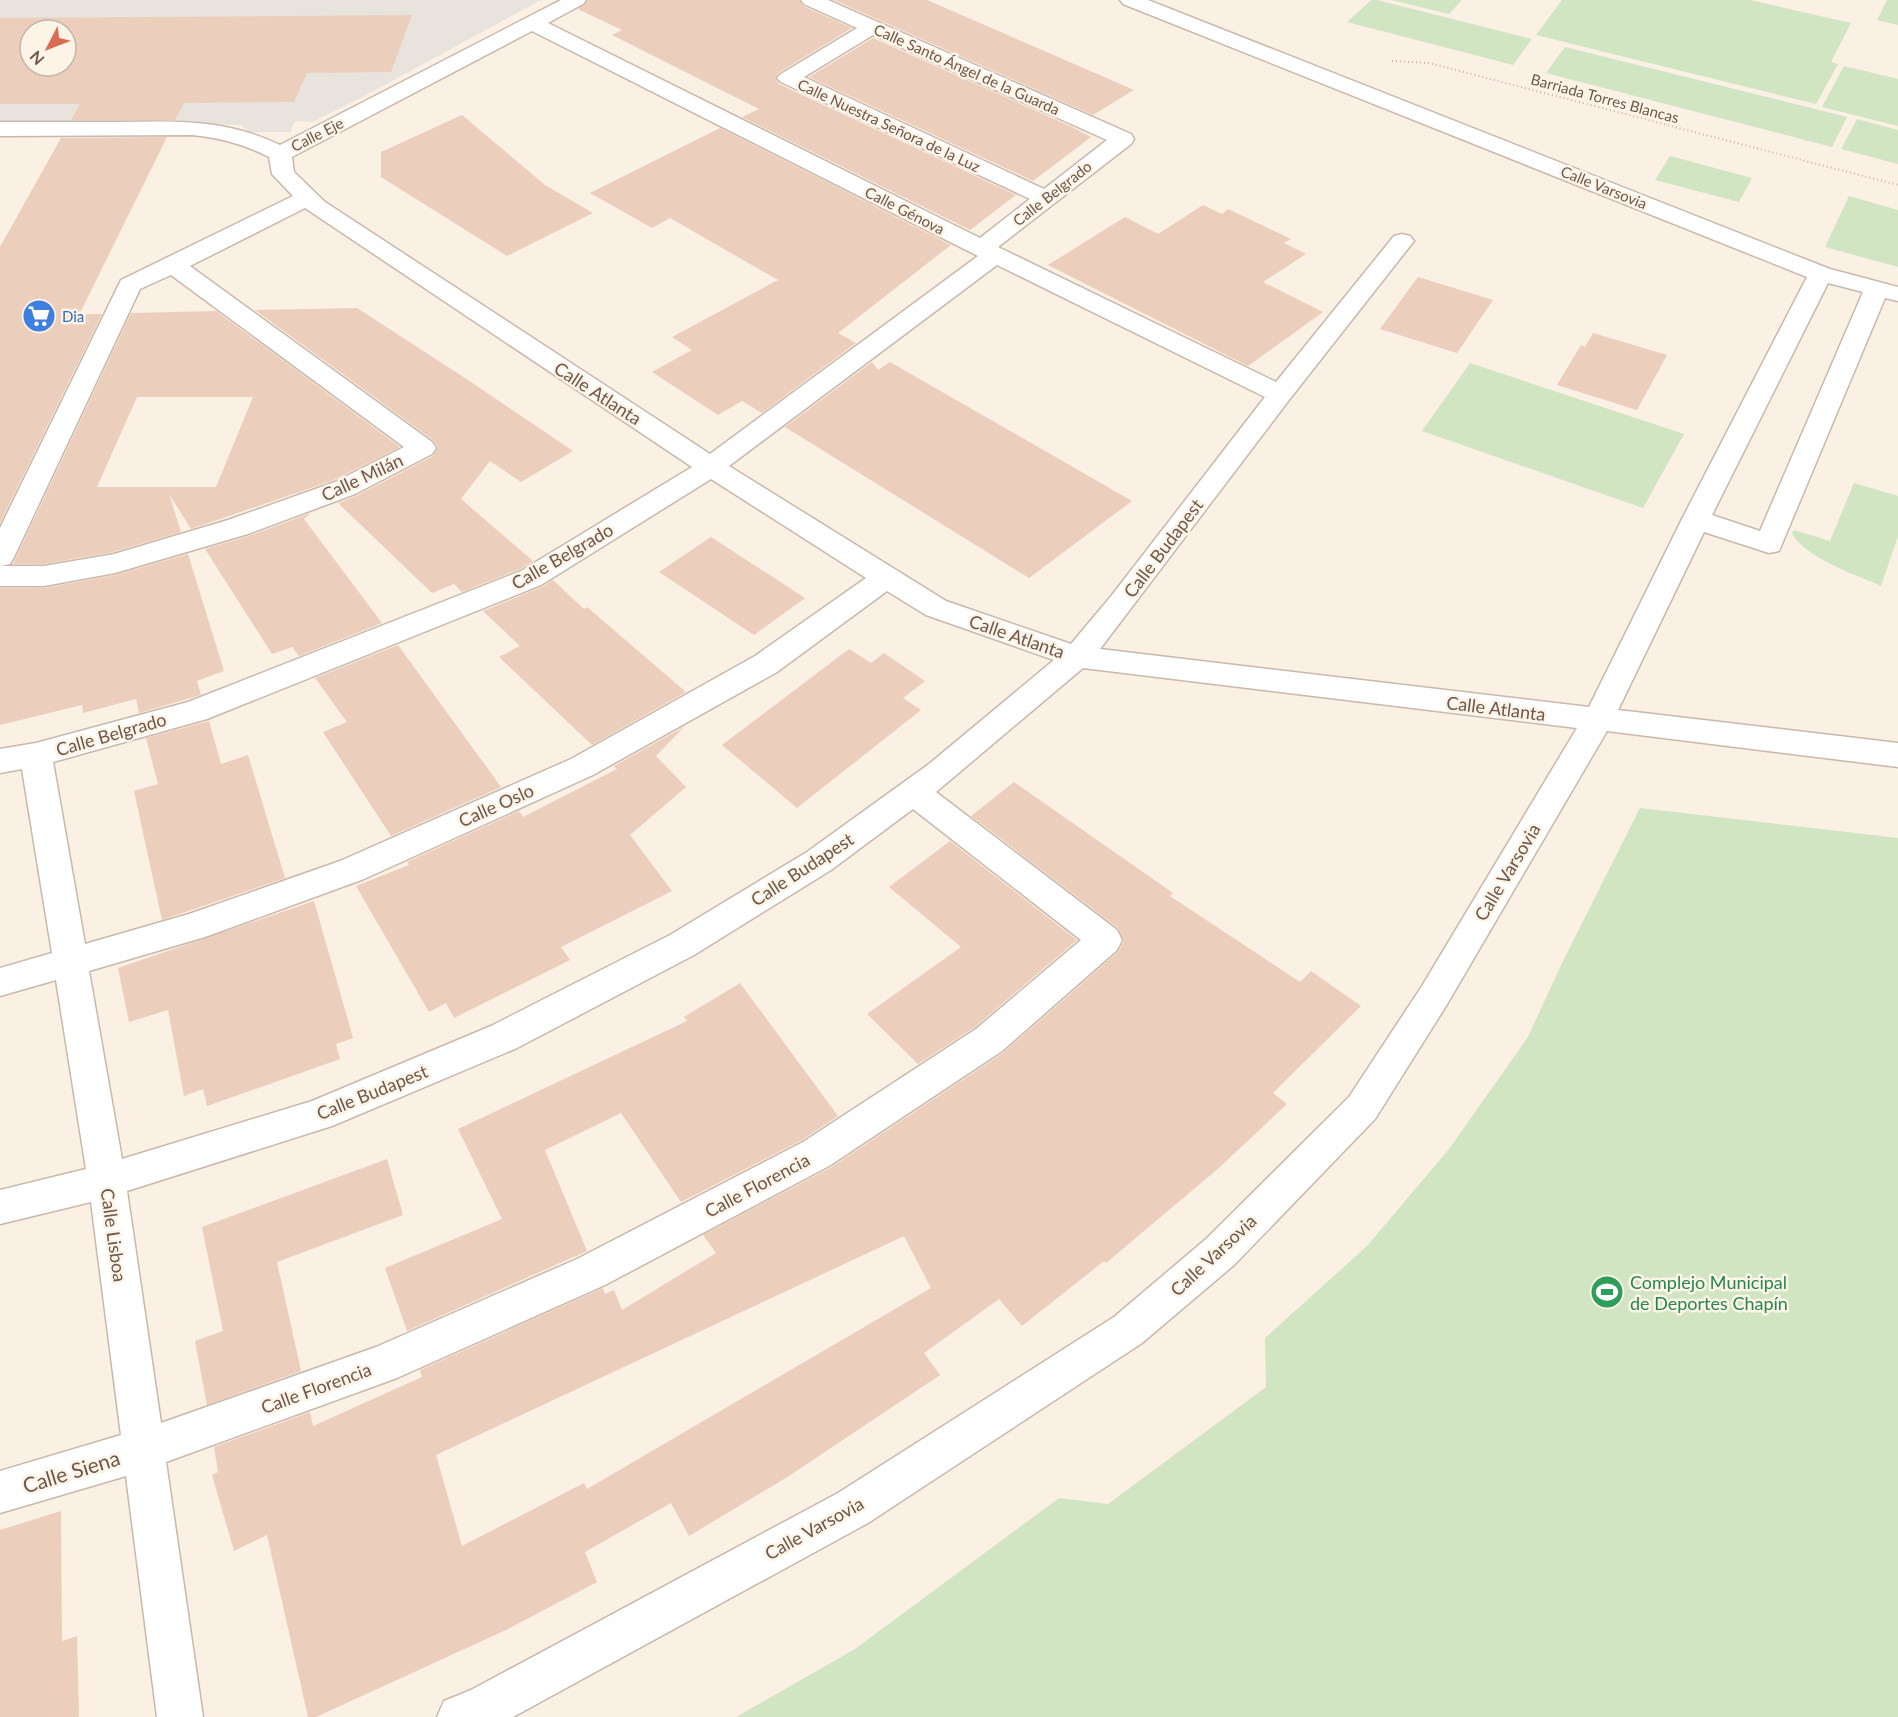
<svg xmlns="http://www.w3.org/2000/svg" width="1898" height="1717" viewBox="0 0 1898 1717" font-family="Lato,sans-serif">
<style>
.industrial{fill:#e9e3dd;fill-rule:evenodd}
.green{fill:#d2e5c3}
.building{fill:#eccebd;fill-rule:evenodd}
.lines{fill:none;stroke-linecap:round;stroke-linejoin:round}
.minor-casing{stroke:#c9b8ab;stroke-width:3}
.path{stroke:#d1b2a1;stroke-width:2;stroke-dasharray:1 3;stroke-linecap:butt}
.minor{fill:#fff;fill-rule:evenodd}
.labels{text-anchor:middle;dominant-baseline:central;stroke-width:5;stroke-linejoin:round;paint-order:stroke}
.far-street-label{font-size:15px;fill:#6f574c;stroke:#fdf4e8}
.far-shop-label{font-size:15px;fill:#366cbe;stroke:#fdf4e8;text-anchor:start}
.street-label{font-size:18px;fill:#6f574c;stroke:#fdf4e8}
.leisure-label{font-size:18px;fill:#27864d;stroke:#fdf4e8;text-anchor:start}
.near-street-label{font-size:21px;fill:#6f574c;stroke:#fdf4e8}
</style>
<rect width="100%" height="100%" fill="#faf0e3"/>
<path class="industrial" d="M 0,0 L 541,0 L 359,99 L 312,122 L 295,121 L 290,132 L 249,132 L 241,125 L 0,123 ZM 30,30 L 66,30 L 66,66 L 30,66 Z"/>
<g class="green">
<path d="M 1371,0 L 1377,0 L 1532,39 L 1513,65 L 1347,22 Z"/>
<path d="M 1391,0 L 1462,0 L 1449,14 Z"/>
<path d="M 1562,0 L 1750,0 L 1851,23 L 1831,62 L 1838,64 L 1816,104 L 1536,35 Z"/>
<path d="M 1887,0 L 1898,0 L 1898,25 L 1877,20 Z"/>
<path d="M 1565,47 L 1847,117 L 1832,147 L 1546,73 Z"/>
<path d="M 1844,66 L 1898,79 L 1898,126 L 1822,107 Z"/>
<path d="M 1857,119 L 1898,130 L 1898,164 L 1841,149 Z"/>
<path d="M 1670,156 L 1752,178 L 1739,202 L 1655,180 Z"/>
<path d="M 1849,196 L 1898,210 L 1898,267 L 1825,247 Z"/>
<path d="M 1470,363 L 1684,434 L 1643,508 L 1422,431 Z"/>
<path d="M 1854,483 L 1898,496 L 1898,536 L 1881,586 C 1857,575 1803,557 1792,533 L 1794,530 L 1830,541 Z"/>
<path d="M 1640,808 L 1898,838 L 1898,1717 L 736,1717 L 855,1649 L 1059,1498 L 1108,1504 L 1266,1387 L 1265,1338 L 1367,1246 L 1449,1149 L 1528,1037 L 1562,963 Z"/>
</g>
<g class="building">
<path d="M 588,0 L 799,0 L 803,6 L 852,28 L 780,72 L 775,78 L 779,84 L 1016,195 L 970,230 L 742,117 L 759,109 L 612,35 L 622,30 L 578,9 Z"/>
<path d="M 834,0 L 927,0 L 1134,90 L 1093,115 Z"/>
<path d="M 412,15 L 391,72 L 307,73 L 294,102 L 184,103 L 175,120 L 71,120 L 80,104 L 0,104 L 0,18 ZM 30,30 L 66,30 L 66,66 L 30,66 Z"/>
<path d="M 873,38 L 1072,127 L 1091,137 L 1033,181 L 809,77 Z"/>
<path d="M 462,115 L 545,185 L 593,213 L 507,256 L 381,177 L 381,152 Z"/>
<path d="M 720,128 L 951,245 L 838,333 L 856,343 L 762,413 L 742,401 L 718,415 L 652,372 L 692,350 L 672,337 L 778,280 L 670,218 L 652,228 L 590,193 Z"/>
<path d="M 167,137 L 77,319 L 88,314 L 102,314 L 0,523 L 0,247 L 61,138 Z"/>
<path d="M 1203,205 L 1222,214 L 1228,209 L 1291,239 L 1284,243 L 1306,254 L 1263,282 L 1323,312 L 1248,366 L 1048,265 L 1125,217 L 1158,234 Z"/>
<path d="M 1418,277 L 1493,300 L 1457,353 L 1380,329 Z"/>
<path d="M 357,308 L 471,382 L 573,451 L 521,482 L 490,461 L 461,499 L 533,561 L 520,569 L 462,592 L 454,584 L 432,593 L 338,503 L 356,496 L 433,456 L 438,447 L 433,440 L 255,310 Z"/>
<path d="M 216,311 L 400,447 L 334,480 L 191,529 L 169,494 L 181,532 L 113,552 L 44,564 L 13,564 L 131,313 ZM 137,397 L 253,397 L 216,487 L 97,487 Z"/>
<path d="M 1593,333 L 1667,355 L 1637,410 L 1557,385 L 1581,345 L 1585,347 Z"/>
<path d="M 872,362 L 878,370 L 890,362 L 1132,501 L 1029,578 L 785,427 Z"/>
<path d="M 311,513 L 304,519 L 382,623 L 299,656 L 292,647 L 272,654 L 205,549 L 249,536 Z"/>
<path d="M 711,537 L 805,598 L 754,635 L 659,572 Z"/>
<path d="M 188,554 L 224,671 L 197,681 L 201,695 L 139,713 L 136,699 L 83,713 L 82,705 L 0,725 L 0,588 L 44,588 L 115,575 Z"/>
<path d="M 553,580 L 584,609 L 587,607 L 686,692 L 592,745 L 499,657 L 520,646 L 483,611 L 542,587 Z"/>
<path d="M 398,645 L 501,787 L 391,836 L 323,732 L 347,722 L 315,678 Z"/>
<path d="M 849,649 L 871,663 L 884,653 L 925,681 L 903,698 L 921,710 L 797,808 L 722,745 Z"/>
<path d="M 209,721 L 221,764 L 248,755 L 285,878 L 162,920 L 134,791 L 158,784 L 146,738 Z"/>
<path d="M 684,727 L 656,756 L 686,787 L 630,835 L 672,891 L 561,947 L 570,960 L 454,1018 L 446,1003 L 429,1012 L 356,886 L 409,865 L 407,862 L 519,811 L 523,817 L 617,769 L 614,766 Z"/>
<path d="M 1014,782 L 1173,893 L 1170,896 L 1300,982 L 1311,971 L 1361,1006 L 1273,1093 L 1287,1104 L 1220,1167 L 1106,1263 L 1104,1261 L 1022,1326 L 999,1299 L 924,1353 L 940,1375 L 789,1476 L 689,1536 L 671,1503 L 585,1552 L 597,1582 L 506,1630 L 316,1717 L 308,1717 L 267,1535 L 234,1551 L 212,1475 L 218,1472 L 214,1447 L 310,1412 L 313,1426 L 422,1377 L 420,1370 L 603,1288 L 605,1294 L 614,1290 L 622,1310 L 716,1253 L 703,1235 L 830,1168 L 1003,1053 L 1118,952 L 1124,941 L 1118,928 L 971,816 ZM 904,1236 L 931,1288 L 587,1489 L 584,1483 L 462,1546 L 436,1455 Z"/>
<path d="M 950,841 L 1077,940 L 975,1027 L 918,1064 L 867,1014 L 961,947 L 889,887 Z"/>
<path d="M 314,901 L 353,1038 L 336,1044 L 340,1059 L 207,1106 L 203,1089 L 184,1096 L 168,1010 L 129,1022 L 118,968 Z"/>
<path d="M 740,983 L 838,1116 L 802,1140 L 681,1202 L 621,1113 L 545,1150 L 587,1251 L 407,1331 L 385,1268 L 502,1219 L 458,1129 L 687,1021 L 684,1017 Z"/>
<path d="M 387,1159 L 403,1215 L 277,1262 L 301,1371 L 207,1405 L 195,1341 L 223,1331 L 202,1227 Z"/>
<path d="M 61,1511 L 62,1641 L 77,1636 L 79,1717 L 0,1717 L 0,1530 Z"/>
</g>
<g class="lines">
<g class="minor-casing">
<path id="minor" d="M 561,0 L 586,0 L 583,4 L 548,23 L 980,238 L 1030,199 L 781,82 L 777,78 L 781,74 L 857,28 L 804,4 L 801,0 L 828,0 L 1131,134 L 1134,139 L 1131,144 L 998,247 L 1276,382 L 1394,236 L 1402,234 L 1410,236 L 1414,241 L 1410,246 L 1289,400 L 1100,649 L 1589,707 L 1682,519 L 1807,277 L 1123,4 L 1120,0 L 1148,0 L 1830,269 L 1898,287 L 1898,301 L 1885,298 L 1779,551 L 1769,553 L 1704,532 L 1618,710 L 1898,743 L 1898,767 L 1607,731 L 1446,1006 L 1375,1119 L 1234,1265 L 1142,1343 L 868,1523 L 513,1717 L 437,1717 L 444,1701 L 471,1690 L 838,1493 L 1114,1317 L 1206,1239 L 1349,1097 L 1422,986 L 1577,728 L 1083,668 L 936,792 L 1117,930 L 1122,940 L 1117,950 L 1002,1051 L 829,1166 L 605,1285 L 397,1378 L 166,1462 L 203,1717 L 157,1717 L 126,1476 L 0,1513 L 0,1471 L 121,1435 L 91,1202 L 0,1224 L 0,1190 L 86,1169 L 56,980 L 0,996 L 0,968 L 52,953 L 22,769 L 0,773 L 0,749 L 36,743 L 188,702 L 521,571 L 692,467 L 305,208 L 190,266 L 432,442 L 436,448 L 432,454 L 355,494 L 248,534 L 115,573 L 44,586 L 0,586 L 0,528 L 121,280 L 293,196 L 272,174 L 269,157 C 243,144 221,138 192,135 L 0,136 L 0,122 C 40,122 79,122 119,122 C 177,121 226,119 280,145 ZM 532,31 L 978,256 L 710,454 L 325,202 L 294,172 L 292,157 ZM 873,35 L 1107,140 L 1044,189 L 804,77 ZM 997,265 L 1265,397 L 1112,595 L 1071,644 L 946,601 L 729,466 ZM 171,275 L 404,447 L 335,482 L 228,520 L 114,554 L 44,566 L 1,566 L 10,564 L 14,557 L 140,289 ZM 1828,283 L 1863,292 L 1760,531 L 1712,515 ZM 711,479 L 866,578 L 755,656 L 571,759 L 340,861 L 189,914 L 85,944 L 53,762 L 207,719 L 541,585 ZM 887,591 L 926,615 L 1054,660 L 929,764 L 807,852 L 670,935 L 491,1026 L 312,1101 L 122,1159 L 89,971 L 205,937 L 364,879 L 593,775 L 777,672 ZM 913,809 L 1081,940 L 976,1029 L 803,1142 L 577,1259 L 376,1347 L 161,1423 L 127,1191 L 332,1126 L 517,1048 L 694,955 L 831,870 Z"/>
</g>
<path class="path" d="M 1392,61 L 1429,63 L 1898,185"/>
<use href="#minor" class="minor"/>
</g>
<defs>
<g id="supermarket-disc" transform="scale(1.725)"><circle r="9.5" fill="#3f7fe0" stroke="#fdf4e8"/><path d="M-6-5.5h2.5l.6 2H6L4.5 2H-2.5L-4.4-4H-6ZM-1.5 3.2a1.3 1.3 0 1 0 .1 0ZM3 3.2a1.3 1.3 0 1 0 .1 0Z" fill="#fff"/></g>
<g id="stadium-disc" transform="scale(1.725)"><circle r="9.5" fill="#2e9e5b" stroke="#fdf4e8"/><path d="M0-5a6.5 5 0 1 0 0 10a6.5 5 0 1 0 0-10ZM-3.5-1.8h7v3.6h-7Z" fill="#fff"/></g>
</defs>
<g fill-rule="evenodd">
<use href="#supermarket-disc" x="39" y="316"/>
<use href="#stadium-disc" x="1607" y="1292"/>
</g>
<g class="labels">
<g class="far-street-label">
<text transform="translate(967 69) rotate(24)">Calle Santo Ángel de la Guarda</text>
<text transform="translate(1605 98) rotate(15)">Barriada Torres Blancas</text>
<text transform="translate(889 125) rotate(25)">Calle Nuestra Señora de la Luz</text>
<text transform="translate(317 134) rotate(-27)">Calle Eje</text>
<text transform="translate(1604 187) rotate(22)">Calle Varsovia</text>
<text transform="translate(1052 193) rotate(-38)">Calle Belgrado</text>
<text transform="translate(905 210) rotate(27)">Calle Génova</text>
</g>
<g class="far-shop-label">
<text x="62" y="316">Dia</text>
</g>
<g class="street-label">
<text transform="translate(598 393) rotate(33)">Calle Atlanta</text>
<text transform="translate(362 477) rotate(-25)">Calle Milán</text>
<text transform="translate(1163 548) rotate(-53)">Calle Budapest</text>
<text transform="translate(562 556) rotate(-30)">Calle Belgrado</text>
<text transform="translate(1017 636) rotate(19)">Calle Atlanta</text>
<text transform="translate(1496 708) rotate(7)">Calle Atlanta</text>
<text transform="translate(111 734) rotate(-16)">Calle Belgrado</text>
<text transform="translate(496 805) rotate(-24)">Calle Oslo</text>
<text transform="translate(802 869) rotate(-33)">Calle Budapest</text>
<text transform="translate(1507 872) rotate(-59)">Calle Varsovia</text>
<text transform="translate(372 1092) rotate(-22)">Calle Budapest</text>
<text transform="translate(757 1185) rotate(-28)">Calle Florencia</text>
<text transform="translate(114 1235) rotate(82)">Calle Lisboa</text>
<text transform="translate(1213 1255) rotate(-43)">Calle Varsovia</text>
<text transform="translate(316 1388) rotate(-20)">Calle Florencia</text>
<text transform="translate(814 1528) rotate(-29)">Calle Varsovia</text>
</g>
<g class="leisure-label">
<text x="1630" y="1282">Complejo Municipal<tspan x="1630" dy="21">de Deportes Chapín</tspan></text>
</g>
<g class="near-street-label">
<text transform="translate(71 1471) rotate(-17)">Calle Siena</text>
</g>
</g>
<g transform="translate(48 48) rotate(228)"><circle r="28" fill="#fdf4e8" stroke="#c4b5aa" stroke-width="1.5"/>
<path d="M0-4.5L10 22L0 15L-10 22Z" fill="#d96c53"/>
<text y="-9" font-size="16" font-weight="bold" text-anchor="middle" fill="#6f574c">N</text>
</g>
</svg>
